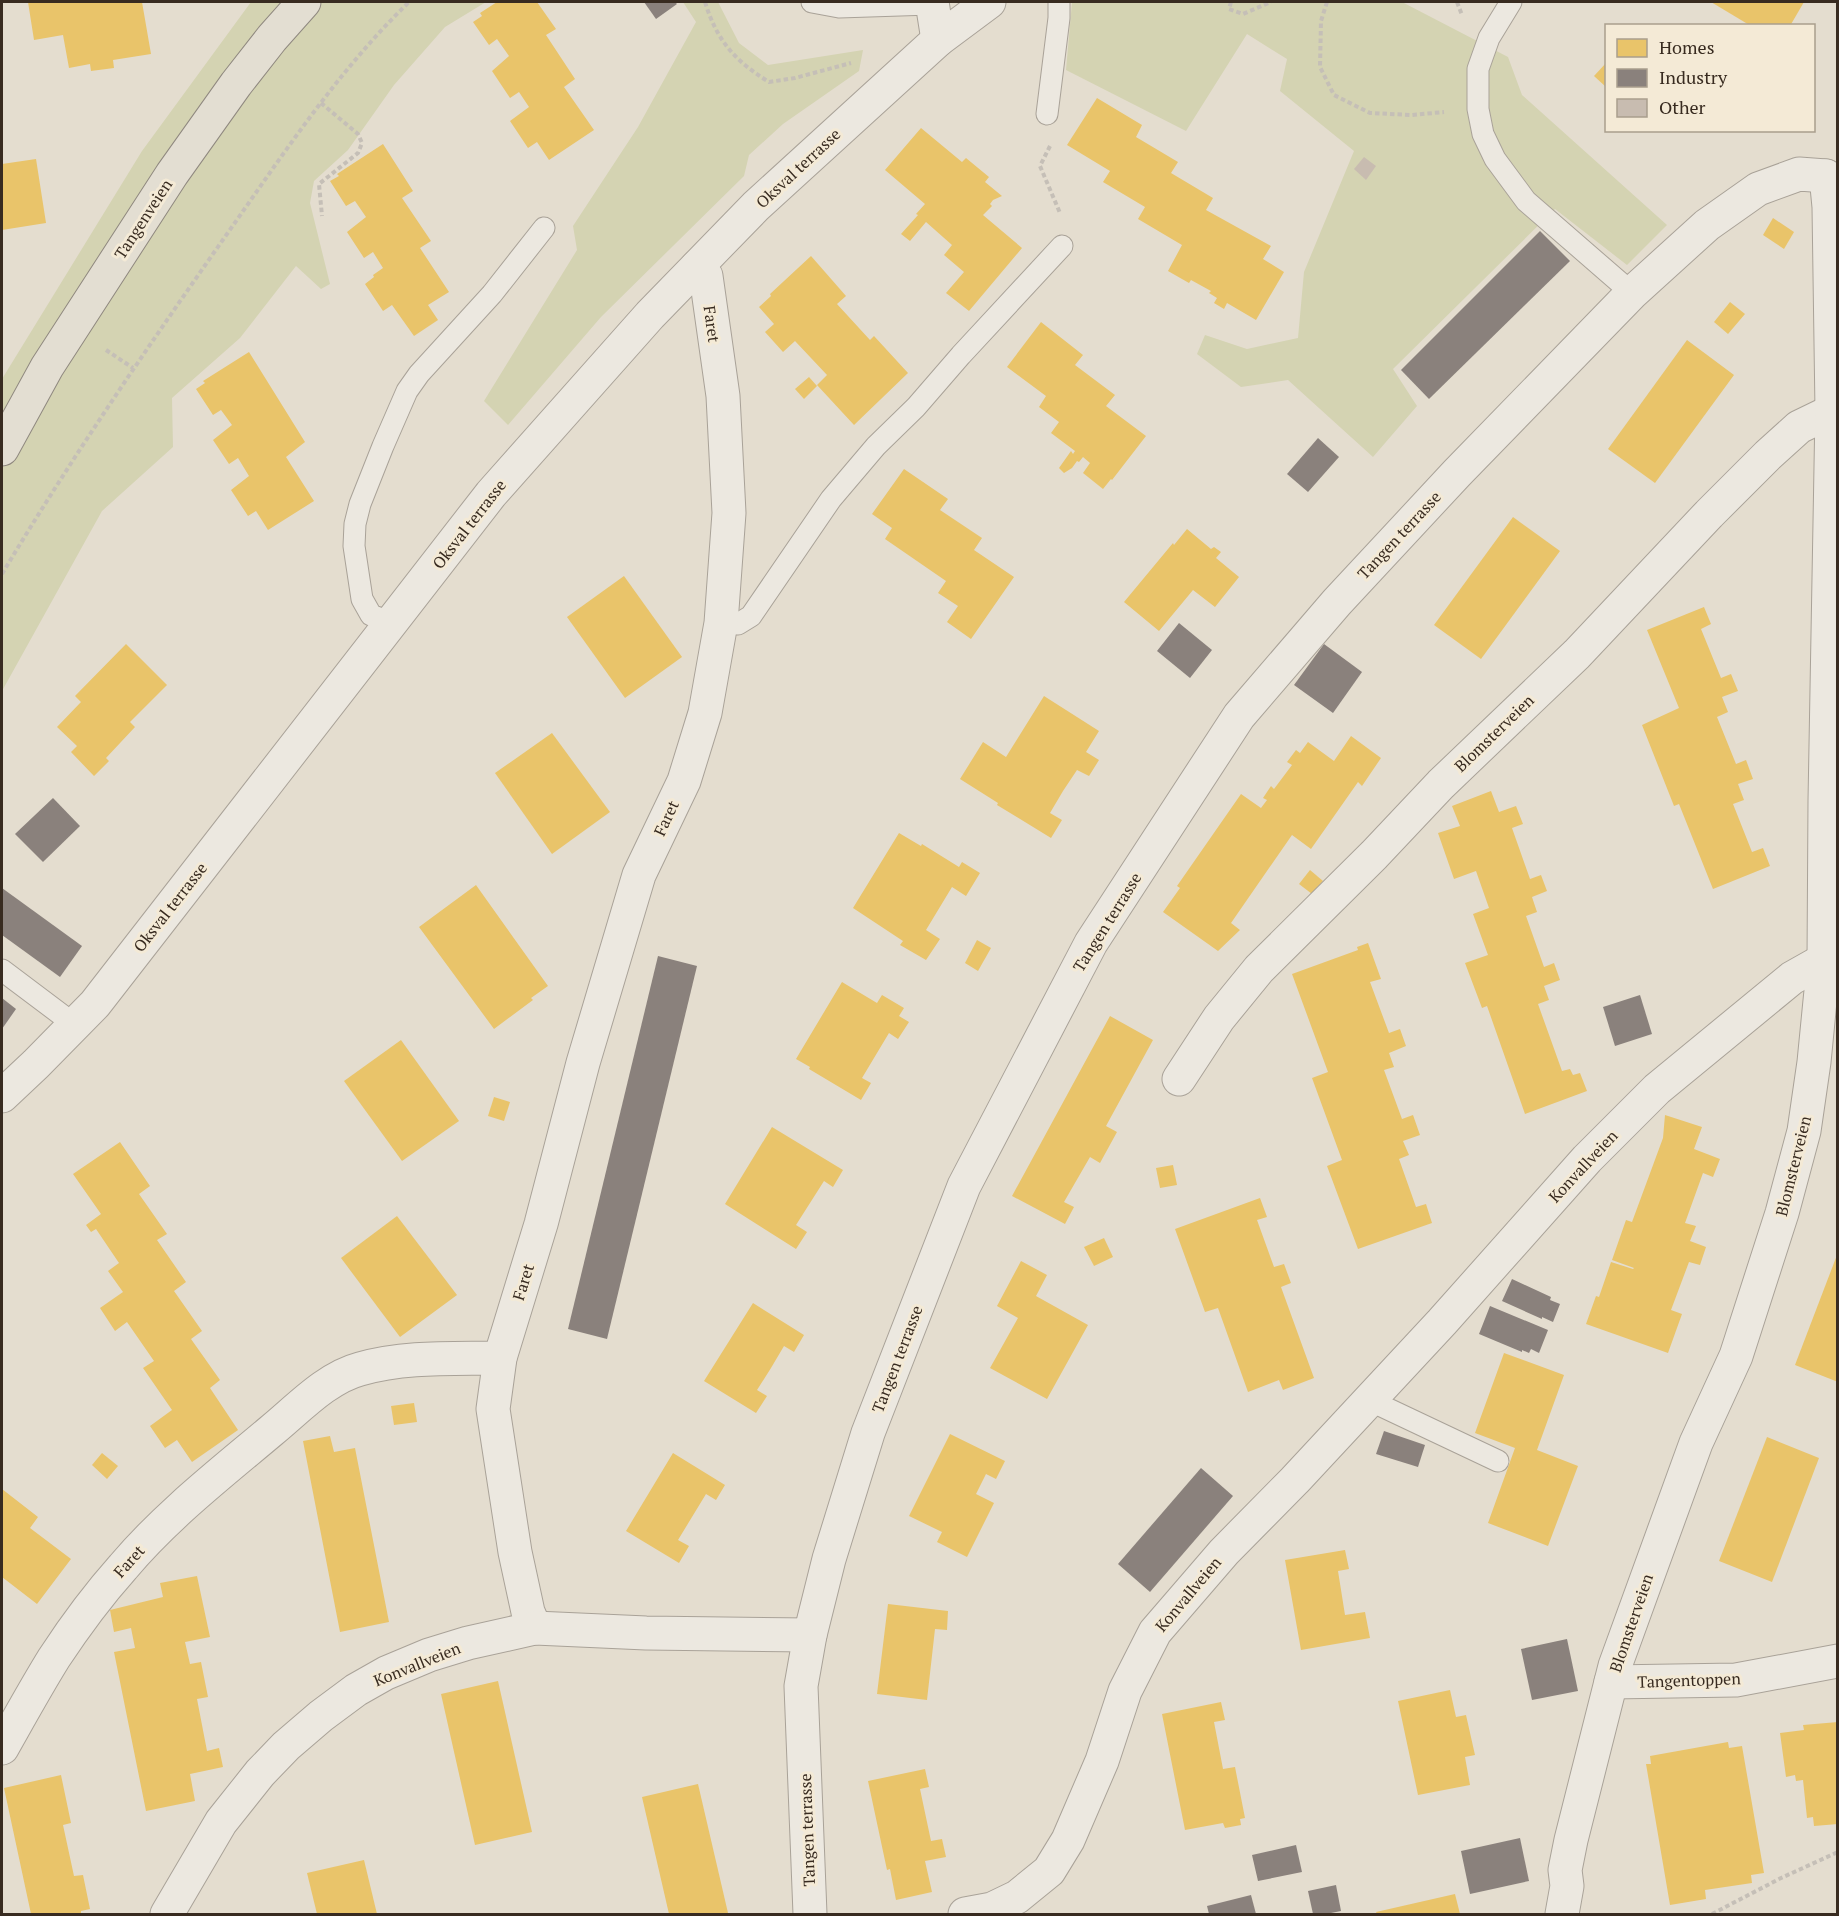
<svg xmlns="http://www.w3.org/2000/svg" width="1839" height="1916" viewBox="0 0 1839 1916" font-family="'PT Serif',serif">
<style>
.green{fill:#d4d3b2}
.homes{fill:#e9c46a}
.industry{fill:#8a817c}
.building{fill:#c8bcb0}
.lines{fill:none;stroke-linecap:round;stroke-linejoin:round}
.service-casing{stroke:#a9a298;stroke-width:23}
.minor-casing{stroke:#a9a298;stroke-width:35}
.primary-casing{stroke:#8f887f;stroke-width:35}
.path{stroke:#c5bfb7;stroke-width:4;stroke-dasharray:4.5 3;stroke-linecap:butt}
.service{stroke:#ece8e0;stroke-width:21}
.minor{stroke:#ece8e0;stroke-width:33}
.primary{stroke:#e3ded2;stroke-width:33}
.labels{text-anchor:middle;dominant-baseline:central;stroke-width:6;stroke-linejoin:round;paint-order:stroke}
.street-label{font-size:16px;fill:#382b20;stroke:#f4ead6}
</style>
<rect width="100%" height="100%" fill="#e4ddcf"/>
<g class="green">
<path d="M 251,2 L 486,2 L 445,27 L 394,85 L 348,150 L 314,181 L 310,203 L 330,284 L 321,289 L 296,266 L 240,338 L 172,398 L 173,447 L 102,511 L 2,691 L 2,379 L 142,151 Z"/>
<path d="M 683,2 L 718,2 L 739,43 L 768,65 L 863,50 L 859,71 L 783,124 L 749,155 L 744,176 L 601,317 L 508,425 L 484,401 L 577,250 L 573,226 L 638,127 L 696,22 Z"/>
<path d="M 1072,2 L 1402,2 L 1508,57 L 1522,95 L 1667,225 L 1627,265 L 1555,209 L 1393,369 L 1417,406 L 1373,457 L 1288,380 L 1241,387 L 1197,354 L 1205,335 L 1247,349 L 1298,338 L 1304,272 L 1354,151 L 1280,91 L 1287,59 L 1247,34 L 1186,131 L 1066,70 Z"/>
</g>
<g class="homes">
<path d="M 28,2 L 142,2 L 151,54 L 113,60 L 114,68 L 91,71 L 90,64 L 69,68 L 63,35 L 34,40 Z"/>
<path d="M 497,2 L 537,2 L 556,29 L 546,35 L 575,79 L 564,87 L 594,130 L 549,160 L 537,142 L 528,148 L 510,121 L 529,107 L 519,92 L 510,98 L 492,71 L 509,56 L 497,39 L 489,45 L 473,22 L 482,16 L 480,13 Z"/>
<path d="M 1711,2 L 1804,2 L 1790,26 L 1751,26 Z"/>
<path d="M 1606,63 L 1606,87 L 1594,76 Z"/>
<path d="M 1097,98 L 1142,125 L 1136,137 L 1178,162 L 1171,173 L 1213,198 L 1206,210 L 1271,246 L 1263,259 L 1284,272 L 1256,320 L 1227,303 L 1224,309 L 1214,303 L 1217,298 L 1209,293 L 1211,291 L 1191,280 L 1189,283 L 1168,271 L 1182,245 L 1138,219 L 1145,207 L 1103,182 L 1110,171 L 1067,145 Z"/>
<path d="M 921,128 L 962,162 L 966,158 L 989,177 L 985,182 L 1002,196 L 993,200 L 990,204 L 992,206 L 983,215 L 1022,248 L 969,311 L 946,293 L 964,272 L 944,255 L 952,245 L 926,222 L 910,241 L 901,234 L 918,215 L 916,214 L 925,204 L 885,170 Z"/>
<path d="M 383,144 L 413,191 L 402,198 L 431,241 L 420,248 L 449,292 L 428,305 L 438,320 L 414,336 L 392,305 L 383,311 L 365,284 L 374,277 L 373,275 L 383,268 L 373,252 L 364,258 L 347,232 L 366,217 L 355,201 L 346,206 L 330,181 L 339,176 L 337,174 Z"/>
<path d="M 36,159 L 46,223 L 2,230 L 2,164 Z"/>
<path d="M 1773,218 L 1794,232 L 1784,249 L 1763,235 Z"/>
<path d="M 811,256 L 846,296 L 837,304 L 870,340 L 874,336 L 908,373 L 854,425 L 817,385 L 827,375 L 795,341 L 783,352 L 765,332 L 774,324 L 759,307 L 771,296 L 770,294 Z"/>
<path d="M 1730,302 L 1745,314 L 1728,334 L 1714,322 Z"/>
<path d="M 1041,322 L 1083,355 L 1075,365 L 1115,395 L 1106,406 L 1146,436 L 1112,480 L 1111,479 L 1103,489 L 1083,473 L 1090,463 L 1083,457 L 1079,462 L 1077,461 L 1072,468 L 1064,473 L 1059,468 L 1071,451 L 1073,454 L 1075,451 L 1051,433 L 1059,422 L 1039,407 L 1046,396 L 1007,367 Z"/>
<path d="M 1687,340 L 1734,375 L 1655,483 L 1608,449 Z"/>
<path d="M 249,352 L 305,442 L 286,457 L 314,501 L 268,530 L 256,511 L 248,516 L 231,490 L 249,476 L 238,458 L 229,464 L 213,440 L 232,425 L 221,410 L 213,415 L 196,389 L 205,383 L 203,381 Z"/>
<path d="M 809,377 L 817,386 L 804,399 L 795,389 Z"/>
<path d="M 904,469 L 948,499 L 940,510 L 982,538 L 974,550 L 1014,577 L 971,639 L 947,622 L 958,606 L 938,593 L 946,581 L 885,539 L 892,528 L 872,514 Z"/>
<path d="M 1513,517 L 1560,551 L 1481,659 L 1434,625 Z"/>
<path d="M 1187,529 L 1211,549 L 1214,547 L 1221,552 L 1216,558 L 1239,577 L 1215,607 L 1193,590 L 1159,631 L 1124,602 L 1173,543 L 1174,545 Z"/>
<path d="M 624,576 L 682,657 L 625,698 L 567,617 Z"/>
<path d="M 1704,607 L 1711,624 L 1701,629 L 1721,678 L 1731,674 L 1738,691 L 1722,697 L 1728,712 L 1717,717 L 1736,764 L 1746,760 L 1753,779 L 1738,784 L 1744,800 L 1733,804 L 1752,852 L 1763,848 L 1770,866 L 1713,889 L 1679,804 L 1674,806 L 1642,725 L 1679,708 L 1647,630 Z"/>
<path d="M 126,644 L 167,685 L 130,722 L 135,727 L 106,758 L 109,761 L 94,776 L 71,752 L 77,746 L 57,727 L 81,702 L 75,696 Z"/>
<path d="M 1044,696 L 1099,731 L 1086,752 L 1099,760 L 1089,776 L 1077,770 L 1063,791 L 1050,813 L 1062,820 L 1051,838 L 997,805 L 998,803 L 960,779 L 983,742 L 1006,757 Z"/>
<path d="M 552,733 L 610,812 L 552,854 L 495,773 Z"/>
<path d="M 1351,736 L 1381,758 L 1362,786 L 1358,782 L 1311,849 L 1292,835 L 1231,923 L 1240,930 L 1218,951 L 1163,912 L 1180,888 L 1177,886 L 1241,794 L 1261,808 L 1267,800 L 1263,798 L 1271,786 L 1274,789 L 1292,765 L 1287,762 L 1296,750 L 1300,753 L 1308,742 L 1334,761 Z"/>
<path d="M 1491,791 L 1499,812 L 1516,806 L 1523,824 L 1512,828 L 1530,879 L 1541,875 L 1547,891 L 1532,897 L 1537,912 L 1526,916 L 1544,967 L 1554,963 L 1560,980 L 1544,986 L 1549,1000 L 1538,1004 L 1562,1071 L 1570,1069 L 1573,1075 L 1580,1073 L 1587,1091 L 1525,1114 L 1487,1006 L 1482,1008 L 1465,963 L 1488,955 L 1473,914 L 1489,908 L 1476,871 L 1454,879 L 1438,833 L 1460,826 L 1452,806 Z"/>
<path d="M 899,833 L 921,846 L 922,844 L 959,867 L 962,862 L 980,873 L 966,896 L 952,887 L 926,930 L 940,939 L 926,960 L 900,945 L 903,941 L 853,908 Z"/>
<path d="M 1310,870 L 1323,881 L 1312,894 L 1299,884 Z"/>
<path d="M 476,885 L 548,986 L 531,998 L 533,1000 L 494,1029 L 419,927 Z"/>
<path d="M 977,940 L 991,948 L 978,971 L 965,963 Z"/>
<path d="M 1368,943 L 1381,979 L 1370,982 L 1389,1033 L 1400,1029 L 1406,1046 L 1389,1053 L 1394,1067 L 1384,1070 L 1402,1119 L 1413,1115 L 1420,1135 L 1403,1141 L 1409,1155 L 1399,1159 L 1416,1207 L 1426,1204 L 1432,1223 L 1358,1249 L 1327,1166 L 1342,1160 L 1312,1078 L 1328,1072 L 1292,974 L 1358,950 L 1357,947 Z"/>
<path d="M 842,982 L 877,1003 L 882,995 L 904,1008 L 899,1016 L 909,1022 L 898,1039 L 889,1033 L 862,1078 L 871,1083 L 861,1100 L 809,1069 L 810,1067 L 796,1059 Z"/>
<path d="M 1110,1016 L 1153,1040 L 1106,1126 L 1117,1132 L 1100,1163 L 1090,1157 L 1064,1202 L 1074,1207 L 1065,1224 L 1012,1196 Z"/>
<path d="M 401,1040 L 459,1121 L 402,1161 L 344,1081 Z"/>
<path d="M 494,1097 L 510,1102 L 504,1121 L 488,1116 Z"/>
<path d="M 1665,1115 L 1702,1127 L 1694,1149 L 1720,1159 L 1713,1177 L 1703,1173 L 1685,1223 L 1696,1226 L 1690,1241 L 1706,1247 L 1700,1265 L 1689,1262 L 1671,1310 L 1682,1314 L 1668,1353 L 1586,1324 L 1596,1296 L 1599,1297 L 1611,1262 L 1633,1269 L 1634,1268 L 1612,1260 L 1626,1220 L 1632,1222 L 1663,1138 Z"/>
<path d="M 772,1127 L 843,1170 L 833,1187 L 824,1181 L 796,1225 L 807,1232 L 796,1249 L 725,1204 Z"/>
<path d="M 120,1142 L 150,1186 L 139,1194 L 167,1234 L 157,1240 L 186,1282 L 174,1291 L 202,1331 L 191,1339 L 220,1380 L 210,1388 L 238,1430 L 192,1462 L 177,1440 L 165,1448 L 150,1426 L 172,1410 L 143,1368 L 154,1361 L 127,1322 L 115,1331 L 100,1308 L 123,1292 L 108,1271 L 119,1263 L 96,1229 L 91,1232 L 86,1225 L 101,1214 L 73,1174 Z"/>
<path d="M 1173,1165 L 1177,1185 L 1160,1188 L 1156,1168 Z"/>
<path d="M 1260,1198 L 1267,1217 L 1257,1220 L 1274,1267 L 1284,1264 L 1291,1283 L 1281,1287 L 1314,1378 L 1283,1390 L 1279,1380 L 1248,1392 L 1218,1308 L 1205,1312 L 1175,1229 Z"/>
<path d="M 397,1216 L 457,1295 L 400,1337 L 341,1258 Z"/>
<path d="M 1104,1238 L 1113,1257 L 1094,1266 L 1084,1247 Z"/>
<path d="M 1837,1255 L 1838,1255 L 1838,1382 L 1795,1365 Z"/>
<path d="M 1021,1261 L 1047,1275 L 1036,1296 L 1088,1325 L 1047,1399 L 990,1368 L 1018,1318 L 997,1306 Z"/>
<path d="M 753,1303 L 804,1335 L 794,1352 L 784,1346 L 771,1368 L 757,1390 L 767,1396 L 756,1413 L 704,1381 Z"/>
<path d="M 1504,1353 L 1564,1375 L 1537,1450 L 1578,1466 L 1548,1546 L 1488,1523 L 1515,1448 L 1475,1433 Z"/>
<path d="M 414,1403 L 417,1422 L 394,1425 L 391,1406 Z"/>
<path d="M 950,1434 L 1005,1461 L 996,1479 L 986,1474 L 976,1494 L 994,1503 L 967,1557 L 937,1542 L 942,1532 L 909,1516 Z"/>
<path d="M 330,1436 L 334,1452 L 355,1448 L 389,1622 L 340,1632 L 303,1441 Z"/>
<path d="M 1767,1437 L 1819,1458 L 1772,1582 L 1719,1561 Z"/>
<path d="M 102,1453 L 118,1466 L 107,1479 L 92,1465 Z"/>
<path d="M 673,1453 L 725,1485 L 716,1500 L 706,1494 L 678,1540 L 689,1546 L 679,1563 L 626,1531 Z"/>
<path d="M 2,1489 L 38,1517 L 30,1528 L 71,1559 L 37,1604 L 2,1577 Z"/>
<path d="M 1345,1550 L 1349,1569 L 1338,1571 L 1345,1615 L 1365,1612 L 1370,1638 L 1301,1650 L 1285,1560 Z"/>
<path d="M 197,1576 L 210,1637 L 185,1642 L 190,1664 L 201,1662 L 208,1697 L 197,1699 L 207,1751 L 219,1748 L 223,1767 L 190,1774 L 195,1801 L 146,1811 L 114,1652 L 135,1648 L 131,1628 L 114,1632 L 110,1610 L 163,1597 L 160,1583 Z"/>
<path d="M 888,1604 L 948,1611 L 947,1630 L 935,1629 L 927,1700 L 877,1694 Z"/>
<path d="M 498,1681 L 532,1832 L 475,1845 L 441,1694 Z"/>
<path d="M 1450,1690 L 1456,1717 L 1466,1715 L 1475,1755 L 1465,1757 L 1470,1785 L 1418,1795 L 1398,1701 Z"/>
<path d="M 1221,1702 L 1225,1720 L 1214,1722 L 1223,1769 L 1235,1767 L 1245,1818 L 1240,1819 L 1241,1825 L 1225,1828 L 1223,1823 L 1185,1830 L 1162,1714 Z"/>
<path d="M 1838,1722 L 1838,1824 L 1814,1826 L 1813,1817 L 1807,1818 L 1803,1780 L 1796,1781 L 1795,1775 L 1786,1777 L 1780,1733 L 1804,1730 L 1803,1725 Z"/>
<path d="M 1728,1742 L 1729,1748 L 1742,1746 L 1764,1873 L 1751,1875 L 1752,1883 L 1705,1890 L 1706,1899 L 1670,1905 L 1646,1764 L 1651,1764 L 1650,1756 Z"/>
<path d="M 925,1769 L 929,1787 L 920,1789 L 931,1841 L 942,1839 L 946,1857 L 925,1861 L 932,1892 L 896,1900 L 890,1869 L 887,1870 L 868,1781 Z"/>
<path d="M 61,1775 L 71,1823 L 63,1825 L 74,1876 L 83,1875 L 90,1909 L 81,1911 L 81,1914 L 31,1914 L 4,1788 Z"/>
<path d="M 698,1784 L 728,1913 L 721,1914 L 669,1914 L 642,1797 Z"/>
<path d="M 364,1860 L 377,1914 L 317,1914 L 307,1873 Z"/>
<path d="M 1455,1894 L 1460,1914 L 1377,1914 L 1376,1912 Z"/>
</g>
<g class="industry">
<path d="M 644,2 L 675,2 L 677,4 L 656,19 Z"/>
<path d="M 1540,231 L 1570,261 L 1429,399 L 1401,370 Z"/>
<path d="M 1318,438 L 1339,457 L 1308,492 L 1287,474 Z"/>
<path d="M 1179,623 L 1212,650 L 1190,678 L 1157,651 Z"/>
<path d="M 1324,644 L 1362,672 L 1333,713 L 1294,685 Z"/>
<path d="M 53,798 L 80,826 L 43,862 L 15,834 Z"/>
<path d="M 2,888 L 82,946 L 60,977 L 2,935 Z"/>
<path d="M 658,956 L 697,966 L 607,1339 L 568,1329 Z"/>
<path d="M 1640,995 L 1652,1034 L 1615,1046 L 1603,1007 Z"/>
<path d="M 2,998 L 16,1009 L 2,1029 Z"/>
<path d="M 1512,1279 L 1551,1297 L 1550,1300 L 1560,1304 L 1553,1322 L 1542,1317 L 1542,1319 L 1502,1301 Z"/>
<path d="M 1490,1306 L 1548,1330 L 1539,1353 L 1531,1349 L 1529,1353 L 1522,1350 L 1522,1352 L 1479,1334 Z"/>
<path d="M 1384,1431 L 1425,1445 L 1418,1467 L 1376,1454 Z"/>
<path d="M 1201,1468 L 1233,1496 L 1150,1592 L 1118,1564 Z"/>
<path d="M 1567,1639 L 1578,1691 L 1532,1700 L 1521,1649 Z"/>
<path d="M 1520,1838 L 1529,1881 L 1470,1894 L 1461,1851 Z"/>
<path d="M 1296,1845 L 1302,1872 L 1258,1881 L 1252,1855 Z"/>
<path d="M 1336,1885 L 1341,1911 L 1326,1914 L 1313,1914 L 1308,1891 Z"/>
<path d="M 1251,1895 L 1256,1914 L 1209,1914 L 1207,1906 Z"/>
</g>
<path class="building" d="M 1364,157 L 1376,166 L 1366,180 L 1354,169 Z"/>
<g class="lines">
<g class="service-casing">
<g id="service">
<path d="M 812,2 L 839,7 L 931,4"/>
<path d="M 1511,2 L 1489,38 L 1478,69 L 1478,109 L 1483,134 L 1495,159 L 1526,201 L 1632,293"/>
<path d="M 1047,114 L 1059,18 L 1059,2"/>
<path d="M 392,623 L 371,615 L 362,599 L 354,546 L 355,524 L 360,504 L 383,446 L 407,391 L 419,374 L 492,294 L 544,228"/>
<path d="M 721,623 L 738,624 L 751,616 L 831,499 L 876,446 L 916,407 L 961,355 L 1062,246"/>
<path d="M 2,970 L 75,1025"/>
<path d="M 1369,1400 L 1498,1461"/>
</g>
</g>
<g class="minor-casing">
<g id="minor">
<path d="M 932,2 L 938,40"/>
<path d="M 1179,1079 L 1219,1018 L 1259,969 L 1374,855 L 1441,784 L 1577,654 L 1709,514 L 1768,455 L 1799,427 L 1832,411"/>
<path d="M 2,1096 L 36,1064 L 95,1004 L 491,494 L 650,315 L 756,206 L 938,40 L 989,2"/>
<path d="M 535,1628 L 528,1612 L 515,1552 L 493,1409 L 500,1358 L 541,1224 L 583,1063 L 639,875 L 684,781 L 705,713 L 721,623 L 729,513 L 723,396 L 706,276 L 697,267"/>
<path d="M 1611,1682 L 1736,1680 L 1838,1661"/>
<path d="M 2,1748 C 19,1718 36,1687 54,1658 C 75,1626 98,1595 123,1567 C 166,1516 220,1474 271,1431 C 297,1410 326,1378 360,1369 C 406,1356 453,1359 500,1358"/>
<path d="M 167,1914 L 221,1822 L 260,1773 L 286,1746 L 321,1716 L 356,1690 L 386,1673 L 429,1655 L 468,1643 L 535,1628 L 646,1633 L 810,1635"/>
<path d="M 810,1914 L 801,1686 L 810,1635 L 829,1559 L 868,1433 L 964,1186 L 1091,943 L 1239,716 L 1337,602 L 1457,473 L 1632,293 L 1707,225 L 1758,189 L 1799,174 L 1826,176"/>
<path d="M 965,1914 L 992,1909 L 1017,1897 L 1049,1871 L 1068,1840 L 1102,1761 L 1125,1691 L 1155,1632 L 1224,1552 L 1295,1480 L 1442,1322 L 1587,1159 L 1657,1089 L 1792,978 L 1824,960"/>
<path d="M 1562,1914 L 1567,1886 L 1565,1870 L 1571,1840 L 1615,1666 L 1696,1443 L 1736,1356 L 1782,1213 L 1804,1131 L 1814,1062 L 1824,960 L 1825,801 L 1832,411 L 1829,207 L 1826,176"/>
</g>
</g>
<g class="primary-casing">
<path id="primary" d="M 2,449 L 47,367 L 172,174 L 236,84 L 272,38 L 304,2"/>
</g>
<g class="path">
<path d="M 705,2 C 717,41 735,61 769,82 L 795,78 L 851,63"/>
<path d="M 1231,2 L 1229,9 L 1243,14 L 1271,2"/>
<path d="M 1327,2 L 1321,21 L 1320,67 L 1334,95 L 1370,113 L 1412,115 L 1444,112"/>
<path d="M 1457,2 L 1462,15"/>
<path d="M 321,103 L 358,134 L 362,143 L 358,153 L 319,184 L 322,216"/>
<path d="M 1050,146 L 1040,166 L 1060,213"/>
<path d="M 106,350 L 133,368"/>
<path d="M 2,574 C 72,457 149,345 227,234 C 284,153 338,71 409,2"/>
<path d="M 1712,1914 L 1781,1878 L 1838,1852"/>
</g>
<use href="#service" class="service"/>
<use href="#minor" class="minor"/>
<use href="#primary" class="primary"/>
</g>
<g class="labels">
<g class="street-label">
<text transform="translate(798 168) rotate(-43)">Oksval terrasse</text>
<text transform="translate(143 219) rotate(-57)">Tangenveien</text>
<text transform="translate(712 324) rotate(82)">Faret</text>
<text transform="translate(469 524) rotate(-52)">Oksval terrasse</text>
<text transform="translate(1399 535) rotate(-47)">Tangen terrasse</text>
<text transform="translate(1494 733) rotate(-44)">Blomsterveien</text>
<text transform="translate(666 818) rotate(-65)">Faret</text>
<text transform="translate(170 907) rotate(-52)">Oksval terrasse</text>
<text transform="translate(1107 922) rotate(-58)">Tangen terrasse</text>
<text transform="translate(1583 1166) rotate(-47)">Konvallveien</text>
<text transform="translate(1793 1166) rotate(-76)">Blomsterveien</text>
<text transform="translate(523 1282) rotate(-73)">Faret</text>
<text transform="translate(897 1359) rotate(-69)">Tangen terrasse</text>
<text transform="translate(129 1561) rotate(-48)">Faret</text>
<text transform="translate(1188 1594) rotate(-50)">Konvallveien</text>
<text transform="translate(1631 1623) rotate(-71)">Blomsterveien</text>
<text transform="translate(417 1664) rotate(-22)">Konvallveien</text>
<text transform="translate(1689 1680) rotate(-2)">Tangentoppen</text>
<text transform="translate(807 1830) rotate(-92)">Tangen terrasse</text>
</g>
</g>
<rect width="1839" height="1916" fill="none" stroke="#382b20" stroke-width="6"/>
<rect x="1605" y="24" width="210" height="108" fill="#f4ead6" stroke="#a99e8d" stroke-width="1.5"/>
<rect x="1617" y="39" width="30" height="18" fill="#e9c46a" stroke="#a99e8d" stroke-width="1.5"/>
<text x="1659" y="54" font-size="18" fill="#382b20">Homes</text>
<rect x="1617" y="69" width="30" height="18" fill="#8a817c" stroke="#a99e8d" stroke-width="1.5"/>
<text x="1659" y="84" font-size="18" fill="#382b20">Industry</text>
<rect x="1617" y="99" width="30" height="18" fill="#c8bcb0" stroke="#a99e8d" stroke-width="1.5"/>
<text x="1659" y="114" font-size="18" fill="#382b20">Other</text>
</svg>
